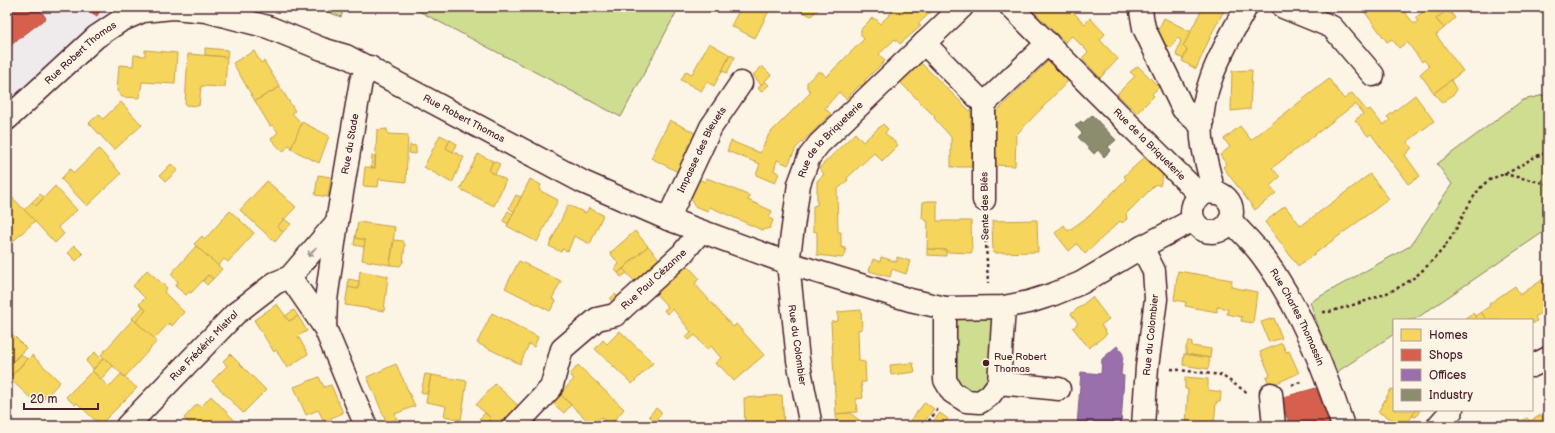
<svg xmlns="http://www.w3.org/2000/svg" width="1555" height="433" viewBox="0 0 1555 433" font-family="'Balsamiq Sans',sans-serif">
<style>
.built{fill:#efeaeb}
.green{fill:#cfdd91;stroke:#8c7e5e}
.homes{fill:#f6d55c;stroke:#c29e4d}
.shops{fill:#d6604d;stroke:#ac4c43}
.offices{fill:#9970ab;stroke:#815885}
.industry{fill:#8c8c6e;stroke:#786b5a}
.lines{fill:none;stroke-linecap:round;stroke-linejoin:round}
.minor-casing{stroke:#4a1f2b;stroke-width:25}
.path{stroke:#4a1f2b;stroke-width:2.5;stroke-dasharray:3 3;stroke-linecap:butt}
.minor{stroke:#fcf5e5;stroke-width:22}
.oneway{stroke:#a38a88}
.poi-dot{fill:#4a1f2b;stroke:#fcf5e5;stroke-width:1.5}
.labels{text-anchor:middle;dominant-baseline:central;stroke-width:4;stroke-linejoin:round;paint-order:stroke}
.street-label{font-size:10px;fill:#4a1f2b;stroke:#fcf5e5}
.poi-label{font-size:10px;fill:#4a1f2b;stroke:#fcf5e5;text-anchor:start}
</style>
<rect width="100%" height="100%" fill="#fcf5e5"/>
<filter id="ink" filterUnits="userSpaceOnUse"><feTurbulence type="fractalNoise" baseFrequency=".025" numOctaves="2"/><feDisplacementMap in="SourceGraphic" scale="8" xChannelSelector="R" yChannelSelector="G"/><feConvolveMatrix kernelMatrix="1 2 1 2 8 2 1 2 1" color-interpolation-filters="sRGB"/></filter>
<g filter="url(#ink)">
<path class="built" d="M 7,7 L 114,7 L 7,105 Z"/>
<g class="green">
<path d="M 315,7 L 344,7 L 341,17 Z"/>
<path d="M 411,7 L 679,7 L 621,117 Z"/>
<path d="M 1548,94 L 1548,229 L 1414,320 L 1394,320 L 1394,334 L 1334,374 L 1310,302 L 1410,246 L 1452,184 L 1437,164 L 1523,100 Z"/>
<path d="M 954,318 L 996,319 L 994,369 L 987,389 L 965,392 L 953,383 Z"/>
</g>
<g class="homes">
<path d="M 741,7 L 769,7 L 767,10 L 769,11 L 755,38 L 731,26 Z"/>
<path d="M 801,7 L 821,7 L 811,16 L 799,10 Z"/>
<path d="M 897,7 L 933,7 L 934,9 L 918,24 L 921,26 L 900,44 L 895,39 L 879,54 L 885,61 L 865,80 L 865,85 L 863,87 L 860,85 L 846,99 L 839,92 L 825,108 L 831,114 L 796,148 L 788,165 L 777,160 L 774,171 L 779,173 L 775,183 L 756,175 L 760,164 L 727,151 L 731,141 L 760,153 L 769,134 L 811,92 L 807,88 L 807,82 L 818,72 L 822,72 L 826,77 L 864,39 L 861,35 L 861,29 L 872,18 L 877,20 L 880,24 Z"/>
<path d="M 1033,7 L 1068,7 L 1085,24 L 1090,18 L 1105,34 L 1100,40 L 1118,59 L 1100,78 L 1082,58 L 1088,52 L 1072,36 L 1065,42 L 1031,9 Z"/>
<path d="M 1203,7 L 1226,7 L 1213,31 L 1196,69 L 1182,61 L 1187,50 L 1183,46 Z"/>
<path d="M 1361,7 L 1401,7 L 1414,24 L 1418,21 L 1415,18 L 1429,7 L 1445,7 L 1448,9 L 1436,19 L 1444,28 L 1436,35 L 1463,71 L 1434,93 L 1420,74 L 1429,66 L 1424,60 L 1422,62 L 1407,42 L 1399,48 L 1392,39 L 1387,42 Z"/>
<path d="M 1448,9 L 1455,18 L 1444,28 L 1436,19 Z"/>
<path d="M 1164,18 L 1191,32 L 1183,46 L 1187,50 L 1183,59 L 1176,55 L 1181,40 L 1177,38 L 1171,48 L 1154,38 Z"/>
<path d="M 709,43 L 730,55 L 714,86 L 707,82 L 701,91 L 681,80 L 686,71 L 692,74 Z"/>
<path d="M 205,48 L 228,50 L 227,57 L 205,55 Z"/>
<path d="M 145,50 L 177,53 L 175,84 L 142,82 L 140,98 L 122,97 L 117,91 L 119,65 L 133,66 L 134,55 L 145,56 Z"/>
<path d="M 254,51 L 261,63 L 264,61 L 280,87 L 255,101 L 233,63 Z"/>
<path d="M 188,54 L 227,57 L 225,87 L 201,86 L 199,106 L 185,105 Z"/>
<path d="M 730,55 L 735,57 L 727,73 L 722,71 Z"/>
<path d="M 919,61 L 971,112 L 972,167 L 951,167 L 951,137 L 934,118 L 935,117 L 899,81 Z"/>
<path d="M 1048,61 L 1068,81 L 1016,135 L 1015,166 L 995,165 L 996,112 Z"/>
<path d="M 762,66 L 771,75 L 761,85 L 753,75 Z"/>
<path d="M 1138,66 L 1159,87 L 1152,94 L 1154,96 L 1137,113 L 1117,94 L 1135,76 L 1130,72 Z"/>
<path d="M 1252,70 L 1250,109 L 1231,111 L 1232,71 Z"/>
<path d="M 1329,79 L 1344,99 L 1352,93 L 1367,111 L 1370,109 L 1383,125 L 1390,120 L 1387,117 L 1415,95 L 1434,121 L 1407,142 L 1412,148 L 1405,155 L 1420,176 L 1408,184 L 1371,134 L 1368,136 L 1355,120 L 1363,114 L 1355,104 L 1272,168 L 1280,177 L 1270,186 L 1276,193 L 1255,210 L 1223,167 L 1226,164 L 1220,155 L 1230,147 L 1224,139 L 1240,126 L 1251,140 Z"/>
<path d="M 1451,80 L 1456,89 L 1455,93 L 1442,103 L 1434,93 Z"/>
<path d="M 765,81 L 769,85 L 761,92 L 758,88 Z"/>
<path d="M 280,87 L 295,111 L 292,113 L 302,124 L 292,147 L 289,145 L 283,152 L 271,139 L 278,132 L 272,125 L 270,126 L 255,101 Z"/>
<path d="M 121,102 L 142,125 L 114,150 L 89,123 L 99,114 L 103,119 Z"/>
<path d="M 670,120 L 697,134 L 680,173 L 651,158 Z"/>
<path d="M 302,122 L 329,136 L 319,163 L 291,149 Z"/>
<path d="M 883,124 L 888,129 L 885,133 L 898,145 L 882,161 L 874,153 L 847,178 L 848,180 L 837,190 L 838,232 L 841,232 L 841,247 L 845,248 L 846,254 L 842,258 L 817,255 L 817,232 L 813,231 L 813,206 L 817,205 L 817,181 L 824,174 L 819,168 L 855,133 L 863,142 Z"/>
<path d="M 387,129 L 388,134 L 408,135 L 406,182 L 379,179 L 378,187 L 363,186 L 365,167 L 375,168 L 377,130 Z"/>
<path d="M 440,135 L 450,140 L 446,148 L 464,157 L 452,183 L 424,167 Z"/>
<path d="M 450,140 L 457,144 L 453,152 L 446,148 Z"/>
<path d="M 410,145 L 416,146 L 416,154 L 409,153 Z"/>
<path d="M 99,149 L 121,174 L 87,206 L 61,179 L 70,169 L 74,173 Z"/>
<path d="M 478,154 L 493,161 L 489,171 L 506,180 L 494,206 L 460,189 Z"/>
<path d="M 372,156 L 375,156 L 375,168 L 371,167 Z"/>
<path d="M 1145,157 L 1163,175 L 1160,186 L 1156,184 L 1126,214 L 1127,219 L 1122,223 L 1120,221 L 1085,254 L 1077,244 L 1069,251 L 1055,233 L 1064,225 L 1068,231 L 1089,216 L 1126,179 L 1124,176 Z"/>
<path d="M 493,161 L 500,164 L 495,174 L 489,171 Z"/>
<path d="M 171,164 L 178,170 L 166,181 L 160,175 Z"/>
<path d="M 1370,174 L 1389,199 L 1298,266 L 1265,222 L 1285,206 L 1301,226 Z"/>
<path d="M 318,175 L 331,177 L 328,197 L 315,195 Z"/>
<path d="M 694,177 L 705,182 L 707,178 L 750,196 L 748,200 L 772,211 L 769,218 L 773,220 L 770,228 L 762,230 L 710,207 L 708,211 L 694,206 L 693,201 L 685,197 Z"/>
<path d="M 530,179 L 541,185 L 539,190 L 558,200 L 537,242 L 507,226 Z"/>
<path d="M 267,181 L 296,207 L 277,227 L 283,232 L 275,242 L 240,210 Z"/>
<path d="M 55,186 L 77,210 L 58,227 L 64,234 L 55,243 L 24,210 L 32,202 L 36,206 Z"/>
<path d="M 40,194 L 44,197 L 36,206 L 32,202 Z"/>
<path d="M 516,195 L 521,197 L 514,212 L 509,208 Z"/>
<path d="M 13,198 L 35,221 L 7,247 L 7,204 Z"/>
<path d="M 928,201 L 937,201 L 937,221 L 971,221 L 972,253 L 946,252 L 946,250 L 927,249 L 928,222 L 922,218 L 923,202 Z"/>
<path d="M 568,205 L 586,213 L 589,208 L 603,215 L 590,244 L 574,236 L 568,251 L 562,249 L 561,252 L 549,246 Z"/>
<path d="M 230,211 L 254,233 L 228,262 L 224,259 L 218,266 L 194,244 L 202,236 L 205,239 Z"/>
<path d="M 508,211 L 513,214 L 508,224 L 503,221 Z"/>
<path d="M 284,219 L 291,224 L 283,232 L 277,227 Z"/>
<path d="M 1037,220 L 1038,252 L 993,253 L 992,221 Z"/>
<path d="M 358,222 L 395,227 L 390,265 L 362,260 L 365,240 L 355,238 Z"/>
<path d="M 635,231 L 648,246 L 618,273 L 614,269 L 619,264 L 610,253 Z"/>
<path d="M 355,238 L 365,240 L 364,247 L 354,245 Z"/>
<path d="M 394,240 L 403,241 L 405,245 L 403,262 L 400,266 L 390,265 Z"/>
<path d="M 74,245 L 83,254 L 76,261 L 68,253 Z"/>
<path d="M 196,246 L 222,269 L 213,279 L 208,275 L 191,293 L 189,292 L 186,295 L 175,286 L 178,282 L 171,274 Z"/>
<path d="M 648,246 L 661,261 L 636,283 L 623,269 Z"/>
<path d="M 927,249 L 946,250 L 946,256 L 927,255 Z"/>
<path d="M 881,257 L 897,262 L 897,257 L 910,261 L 906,274 L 892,269 L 890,277 L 869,271 L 873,259 L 880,262 Z"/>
<path d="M 519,261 L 561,281 L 552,299 L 556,301 L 550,311 L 505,288 Z"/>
<path d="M 687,265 L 699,278 L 695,284 L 733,327 L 736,324 L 764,355 L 734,381 L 720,366 L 718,367 L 715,363 L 721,358 L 711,346 L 707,350 L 695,335 L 689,340 L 685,337 L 691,332 L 673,309 L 667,314 L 664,310 L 668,307 L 655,293 Z"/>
<path d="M 623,269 L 627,273 L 621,277 L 618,273 Z"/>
<path d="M 147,270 L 167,288 L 164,292 L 184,312 L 172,326 L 169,323 L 154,339 L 136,322 L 146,310 L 139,304 L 145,298 L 133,286 Z"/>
<path d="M 360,271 L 388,276 L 384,311 L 345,305 L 348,287 L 358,289 Z"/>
<path d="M 1178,271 L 1232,280 L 1231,287 L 1257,292 L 1253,323 L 1241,321 L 1242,317 L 1227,314 L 1228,309 L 1217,307 L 1217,312 L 1185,306 L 1186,302 L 1174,300 Z"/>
<path d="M 208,275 L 213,279 L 207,285 L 203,281 Z"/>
<path d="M 1548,276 L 1548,320 L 1543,312 L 1535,317 L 1537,321 L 1532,324 L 1532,320 L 1487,320 L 1481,312 L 1490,306 L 1489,304 L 1515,286 L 1520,295 Z"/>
<path d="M 348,279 L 359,281 L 358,289 L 348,287 Z"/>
<path d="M 615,294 L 619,298 L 613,303 L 610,299 Z"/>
<path d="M 1092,297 L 1109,319 L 1101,325 L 1107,334 L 1089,348 L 1073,328 L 1078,323 L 1071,314 Z"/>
<path d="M 277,304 L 289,321 L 298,316 L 307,331 L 298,336 L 308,354 L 287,368 L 276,350 L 274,352 L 254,320 Z"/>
<path d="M 143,307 L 146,310 L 136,322 L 132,318 Z"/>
<path d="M 294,310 L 298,316 L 289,321 L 285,316 Z"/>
<path d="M 861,310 L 862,329 L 858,330 L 859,361 L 865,362 L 866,382 L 861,382 L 863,398 L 856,399 L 857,412 L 836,414 L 831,322 L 838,321 L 838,312 Z"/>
<path d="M 1481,312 L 1487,320 L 1477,320 L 1475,316 Z"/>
<path d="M 492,313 L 538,337 L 534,347 L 529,344 L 520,364 L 477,343 Z"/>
<path d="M 1473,313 L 1477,320 L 1462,320 Z"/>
<path d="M 1274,318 L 1282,338 L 1269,342 L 1261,322 Z"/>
<path d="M 133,319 L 157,341 L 125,377 L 101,355 Z"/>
<path d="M 7,329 L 26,348 L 7,367 Z"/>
<path d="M 620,331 L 653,363 L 632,384 L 595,349 L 603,340 L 607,344 Z"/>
<path d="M 1189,341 L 1192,343 L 1192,346 L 1211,349 L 1210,358 L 1186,354 L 1186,347 Z"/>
<path d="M 1282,343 L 1286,352 L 1289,351 L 1299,373 L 1270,386 L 1266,377 L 1270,375 L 1260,352 Z"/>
<path d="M 95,352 L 102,360 L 93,369 L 86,361 Z"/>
<path d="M 21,354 L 27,359 L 12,375 L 7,367 Z"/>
<path d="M 230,354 L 266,390 L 243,413 L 212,381 L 227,366 L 223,361 Z"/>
<path d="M 1184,354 L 1210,358 L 1208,369 L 1183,365 Z"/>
<path d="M 32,355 L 60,382 L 38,405 L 9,378 Z"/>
<path d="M 104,358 L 113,366 L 101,379 L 92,371 Z"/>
<path d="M 913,363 L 915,372 L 891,375 L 890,365 Z"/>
<path d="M 396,364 L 415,406 L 395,414 L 397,419 L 387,423 L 367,377 Z"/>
<path d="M 578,365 L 624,409 L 610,426 L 601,417 L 593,426 L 560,394 L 574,379 L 570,375 Z"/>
<path d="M 92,371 L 109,387 L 121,374 L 137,388 L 100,425 L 77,403 L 75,405 L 66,397 Z"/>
<path d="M 425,374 L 431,375 L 427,394 L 421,392 Z"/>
<path d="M 431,375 L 467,381 L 461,420 L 444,416 L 446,406 L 426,402 Z"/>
<path d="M 319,377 L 324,387 L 331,385 L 343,413 L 324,421 L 318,410 L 306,415 L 294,387 Z"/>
<path d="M 1185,377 L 1208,379 L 1208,390 L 1221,392 L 1220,402 L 1216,402 L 1214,426 L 1186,426 L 1188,389 L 1185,389 Z"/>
<path d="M 495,384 L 523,410 L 508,426 L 484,426 L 491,418 L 476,405 Z"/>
<path d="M 1391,389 L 1394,390 L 1394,410 L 1416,410 L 1406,426 L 1404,426 L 1378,412 Z"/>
<path d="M 560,394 L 571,405 L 564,413 L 547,398 Z"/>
<path d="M 782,395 L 784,426 L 745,426 L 744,398 Z"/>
<path d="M 211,396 L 238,424 L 236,426 L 192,426 L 184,418 L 197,404 L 201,407 Z"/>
<path d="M 925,402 L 934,409 L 921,426 L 919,426 L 911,420 Z"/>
<path d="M 656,408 L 662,413 L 655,421 L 649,416 Z"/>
<path d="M 1416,410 L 1420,410 L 1416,417 L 1412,416 Z"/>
<path d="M 485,413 L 491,418 L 485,425 L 479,419 Z"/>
<path d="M 850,413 L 866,425 L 865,426 L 837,426 L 836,414 Z"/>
<path d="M 940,413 L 948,419 L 943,426 L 929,426 Z"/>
<path d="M 1548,414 L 1548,426 L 1547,426 L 1542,418 Z"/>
<path d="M 1541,415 L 1547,426 L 1522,426 L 1530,421 Z"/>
<path d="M 1527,418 L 1530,421 L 1522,426 L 1518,426 L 1517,423 Z"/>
</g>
<g class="shops">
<path d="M 7,7 L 38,7 L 46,18 L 7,48 Z"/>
<path d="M 83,7 L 102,7 L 97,16 Z"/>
<path d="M 1316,388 L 1330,426 L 1290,426 L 1280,398 Z"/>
</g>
<path class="offices" d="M 1117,346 L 1123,354 L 1121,375 L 1124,376 L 1121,426 L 1077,426 L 1081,372 L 1101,374 L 1102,359 Z"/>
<path class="industry" d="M 1092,115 L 1116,140 L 1108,147 L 1111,150 L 1104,157 L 1098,150 L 1094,154 L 1078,137 L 1082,133 L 1075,126 L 1081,121 L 1083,123 Z"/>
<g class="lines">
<g class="minor-casing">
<g id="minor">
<path id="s1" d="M 1011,7 L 1201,196"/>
<path d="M 1142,7 L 1141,11 L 1144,28 L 1183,109 L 1202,126"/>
<path d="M 1283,7 L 1332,27 L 1373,75"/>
<path d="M 924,43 L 984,104 L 1048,43"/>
<path id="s2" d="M 7,119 L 96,37 L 120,21 L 143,11 L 173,8 L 206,11 L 268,27 L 322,49 L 346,56 L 583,182 L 668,219 L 788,263 L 910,300 L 945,308 L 1004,307 L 1029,302 L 1054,294 L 1081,283 L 1142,247 L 1193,220"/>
<circle cx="1212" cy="212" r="20"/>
<path d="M 1214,193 C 1210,175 1204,157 1202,139 C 1198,90 1224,48 1246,7"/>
<path d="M 984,200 L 984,104"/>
<path id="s3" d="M 668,219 L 711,127 L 741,83"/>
<path id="s4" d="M 1230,220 C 1240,231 1252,242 1261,254 C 1299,305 1323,366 1343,426"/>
<path d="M 337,222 L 290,277 L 325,328 L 366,426"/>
<path d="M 1142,247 L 1154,271 L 1156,299 L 1147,367 L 1143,426"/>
<path d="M 945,308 L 945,380 L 952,392 L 966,401 L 980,402 L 990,395 L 999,383 L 1004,307"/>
<path id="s5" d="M 325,328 L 326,300 L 337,222 L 361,81 L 370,67"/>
<path d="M 1532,366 L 1548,358"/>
<path d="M 999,383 L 1059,389"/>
<path d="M 1271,394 L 1274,426"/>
<path id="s6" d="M 127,426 L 235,314 L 275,283 L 290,277"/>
<path id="s7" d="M 515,426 L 551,388 L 562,349 L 597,319 L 615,315 L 682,254 L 700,232"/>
<path id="s8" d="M 811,426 L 798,360 L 788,263 L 799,184 L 809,157 L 819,144 L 962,7"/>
<path d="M 1438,426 L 1452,410"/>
</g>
</g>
<g class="path">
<path d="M 1504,174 L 1548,184"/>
<path d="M 985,222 L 988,283"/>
<path d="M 1323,312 L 1329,312 C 1359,303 1392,295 1416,276 C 1427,267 1438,255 1446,245 C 1460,226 1467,202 1483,185 C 1492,176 1503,176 1513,170 C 1525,163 1534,156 1548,152"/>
<path d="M 1171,369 L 1221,375 L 1248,393"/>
<path d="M 1292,385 L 1303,381"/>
<path d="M 925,426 L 938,409"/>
</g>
<use href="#minor" class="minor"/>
</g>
<defs><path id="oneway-shaft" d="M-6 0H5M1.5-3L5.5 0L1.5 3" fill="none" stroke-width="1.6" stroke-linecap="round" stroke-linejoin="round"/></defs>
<use class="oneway" href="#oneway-shaft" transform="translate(312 252) rotate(131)"/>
</g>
<circle class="poi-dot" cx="986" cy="363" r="4"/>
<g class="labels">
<g class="street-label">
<text stroke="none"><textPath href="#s2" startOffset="99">Rue Robert Thomas</textPath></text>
<text stroke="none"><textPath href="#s2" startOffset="519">Rue Robert Thomas</textPath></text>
<text stroke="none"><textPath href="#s8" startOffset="300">Rue de la Briqueterie</textPath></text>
<text stroke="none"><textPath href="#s5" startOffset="186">Rue du Stade</textPath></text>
<text stroke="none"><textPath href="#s1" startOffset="195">Rue de la Briqueterie</textPath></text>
<text stroke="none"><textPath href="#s3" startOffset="77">Impasse des Bleuets</textPath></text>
<text transform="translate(985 206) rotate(-91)">Sente des Blés</text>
<text stroke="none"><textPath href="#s7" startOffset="210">Rue Paul Cézanne</textPath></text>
<text stroke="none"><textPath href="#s4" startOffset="119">Rue Charles Thomassin</textPath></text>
<text transform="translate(1151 335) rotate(-84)">Rue du Colombier</text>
<text transform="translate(797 345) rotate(82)">Rue du Colombier</text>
<text stroke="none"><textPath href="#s6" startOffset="111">Rue Frédéric Mistral</textPath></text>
</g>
<g class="poi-label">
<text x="994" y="357">Rue Robert<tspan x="994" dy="12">Thomas</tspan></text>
</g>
</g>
<rect width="1555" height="433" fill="none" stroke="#fcf5e5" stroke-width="24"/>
<rect x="12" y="12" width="1531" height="409" fill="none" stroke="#4a1f2b" stroke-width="1.5" filter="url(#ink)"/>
<rect x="1393" y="319" width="140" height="92" fill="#fcf5e5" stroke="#b59f9b"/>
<rect x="1401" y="329" width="20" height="12" fill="#f6d55c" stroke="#b59f9b"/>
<text x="1429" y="339" font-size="12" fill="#4a1f2b">Homes</text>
<rect x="1401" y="349" width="20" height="12" fill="#d6604d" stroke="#b59f9b"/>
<text x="1429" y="359" font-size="12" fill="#4a1f2b">Shops</text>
<rect x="1401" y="369" width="20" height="12" fill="#9970ab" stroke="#b59f9b"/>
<text x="1429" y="379" font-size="12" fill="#4a1f2b">Offices</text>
<rect x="1401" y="389" width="20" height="12" fill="#8c8c6e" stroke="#b59f9b"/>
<text x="1429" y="399" font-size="12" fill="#4a1f2b">Industry</text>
<path d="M24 403v6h74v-6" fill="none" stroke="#4a1f2b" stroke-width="2"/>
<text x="30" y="403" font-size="12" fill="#4a1f2b" stroke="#fcf5e5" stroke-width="3" paint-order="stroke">20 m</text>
</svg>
